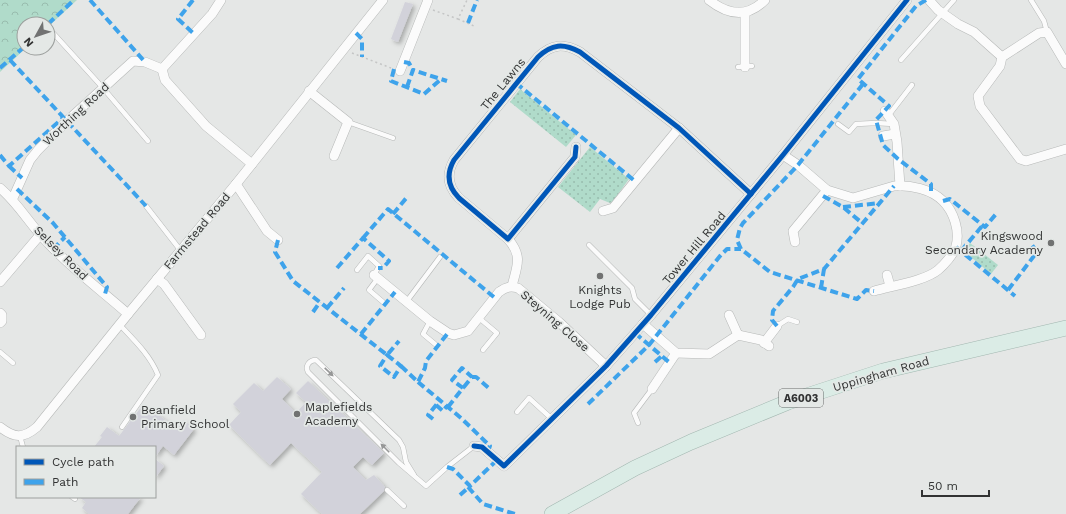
<svg xmlns="http://www.w3.org/2000/svg" width="1066" height="514" viewBox="0 0 1066 514" font-family="'Work Sans',sans-serif">
<style>
.grass{fill:url(#grass-dots)}
.park{fill:url(#park-crowns)}
.building{fill:#d2d2da;filter:url(#shadow)}
.lines{fill:none;stroke-linecap:round;stroke-linejoin:round}
.service-casing{stroke:#b7b9b8;stroke-width:5.5}
.minor-casing{stroke:#b7b9b8;stroke-width:10}
.trunk-casing{stroke:#a2b7b0;stroke-width:16}
.path{stroke:#c5c6c6;stroke-width:1.5;stroke-dasharray:2 3;stroke-linecap:butt}
.service{stroke:#fbfbfb;stroke-width:4.5}
.minor{stroke:#fbfbfb;stroke-width:9}
.trunk{stroke:#dbece6;stroke-width:15}
.quiet{stroke:#3ea3eb;stroke-width:4;stroke-dasharray:8 4;stroke-linecap:butt}
.cycleway-casing{stroke:#e4e8e6;stroke-width:8}
.cycleway{stroke:#0057b8;stroke-width:5}
.oneway{fill:#969797}
.poi-dot{fill:#717272;stroke:#e4e8e6;stroke-width:1.5}
.labels{text-anchor:middle;dominant-baseline:central;stroke-width:3.5;stroke-linejoin:round;paint-order:stroke}
.shield{fill:#e4e8e6;stroke:#676969;stroke-width:1}
.shield-label{font-size:11px;font-weight:bold;fill:#323333}
.street-label{font-size:12px;fill:#323333;stroke:#e4e8e6}
.poi-label{font-size:12px;fill:#323333;stroke:#e4e8e6;text-anchor:start}
</style>
<defs>
<pattern id="grass-dots" width="8" height="8" patternUnits="userSpaceOnUse"><rect width="8" height="8" fill="#b0dbca"/><path d="M2 2h.1M6 6h.1" fill="none" stroke="#98bcae" stroke-width="1.8" stroke-linecap="round"/></pattern>
<pattern id="park-crowns" width="20" height="18" patternUnits="userSpaceOnUse"><rect width="20" height="18" fill="#b0dbca"/><path d="M2 6a3 3 0 1 1 6 0M12 15a3 3 0 1 1 6 0" fill="none" stroke="#98bcae"/></pattern>
<filter id="shadow"><feDropShadow dx="2.5" dy="2.5" stdDeviation="2" flood-color="#0004"/></filter>
</defs>
<rect width="100%" height="100%" fill="#e5e7e6"/>
<g class="grass">
<path d="M 520,89 L 576,135 L 566,147 L 510,102 Z"/>
<path d="M 590,147 L 629,179 L 613,201 L 610,203 L 600,199 L 590,212 L 558,187 Z"/>
<path d="M 970,243 L 998,265 L 991,274 L 964,251 Z"/>
</g>
<path class="park" d="M 0,0 L 77,0 L 48,27 L 48,24 L 24,24 L 24,48 L 26,48 L 0,72 Z"/>
<g class="building">
<path d="M 405,2 L 413,4 L 398,42 L 391,39 Z"/>
<path d="M 277,377 L 291,389 L 282,399 L 296,413 L 306,402 L 296,393 L 308,381 L 384,453 L 372,465 L 363,457 L 353,467 L 366,480 L 374,475 L 385,487 L 384,491 L 360,514 L 322,514 L 301,494 L 322,472 L 291,443 L 270,465 L 229,425 L 241,412 L 233,404 L 254,383 L 263,391 Z"/>
<path d="M 142,406 L 154,415 L 156,413 L 177,429 L 184,420 L 194,429 L 174,455 L 163,446 L 155,457 L 155,447 L 94,447 L 102,437 L 100,436 L 107,427 L 119,436 Z"/>
<path d="M 155,459 L 164,466 L 155,478 Z"/>
<path d="M 79,497 L 141,497 L 128,514 L 89,514 L 82,508 L 86,502 Z"/>
</g>
<g class="lines">
<g class="service-casing">
<g id="service">
<path d="M 1031,0 L 1044,21 L 1047,32"/>
<path d="M 54,34 L 103,88 L 148,141"/>
<path d="M 901,60 L 954,0"/>
<path d="M 738,67 L 752,66"/>
<path d="M 888,116 L 912,85"/>
<path d="M 348,122 L 393,138"/>
<path d="M 838,124 L 849,132 L 856,124 L 876,123 L 894,124"/>
<path d="M 146,206 L 181,251"/>
<path d="M 589,245 L 632,288 L 635,299 L 651,315"/>
<path d="M 357,270 L 368,256 L 379,266 L 374,275"/>
<path d="M 378,278 L 369,290 L 383,302"/>
<path d="M 407,301 L 440,257"/>
<path d="M 479,318 L 497,333 L 483,350"/>
<path d="M 430,321 L 423,334 L 435,344"/>
<path d="M 119,324 C 134,340 150,355 158,375 L 122,427"/>
<path d="M 777,326 L 788,319 L 797,322"/>
<path d="M 0,352 L 13,363"/>
<path d="M 517,412 L 529,398 L 552,419"/>
<path d="M 638,423 L 634,413 L 652,389"/>
<path d="M 20,436 L 23,447"/>
<path d="M 414,475 L 406,462 L 403,447 L 399,440 L 316,360 C 309,360 305,366 308,372 L 399,463 L 426,486 L 447,467 L 474,446"/>
<path d="M 387,490 L 404,506"/>
<path d="M 72,497 L 75,499"/>
</g>
</g>
<g class="minor-casing">
<g id="minor">
<path d="M 221,0 L 212,14 L 162,69 L 165,80 L 206,126 L 252,164"/>
<path d="M 709,0 C 728,15 747,18 765,0"/>
<path d="M 929,0 L 938,10 L 958,24 L 974,32 L 1002,57"/>
<path d="M 745,13 L 745,67"/>
<path d="M 1066,64 L 1047,32 L 1039,33 L 1002,57 L 1000,66 L 978,96 L 980,106 L 1020,159 L 1026,161 L 1066,149"/>
<path d="M 400,71 L 428,0"/>
<path d="M 309,91 L 348,122 L 334,156"/>
<path d="M 885,111 L 894,124 L 897,142 L 900,186"/>
<path d="M 883,136 L 895,134"/>
<path d="M 576,147 L 575,157 L 508,239 L 459,198 C 448,187 446,174 454,160 L 538,57 C 552,44 563,43 580,52 L 679,128 L 751,194"/>
<path d="M 783,155 L 798,165 L 827,190 L 853,198 L 894,186 C 911,185 931,189 943,201 C 954,212 960,231 956,246 C 954,254 944,265 938,270 C 925,281 891,286 874,291"/>
<path d="M 236,184 L 267,231 L 278,240"/>
<path d="M 0,188 C 19,204 30,225 48,243 C 72,269 101,290 128,314"/>
<path d="M 13,198 L 30,160 L 38,150 L 67,121 L 133,61 L 145,62 L 162,69"/>
<path d="M 603,211 L 613,208 L 679,128"/>
<path d="M 508,239 C 523,256 517,266 512,286"/>
<path d="M 795,242 L 793,231 L 827,190"/>
<path d="M 374,275 L 430,321 L 448,333 L 454,335 L 468,331 L 499,292 C 506,287 510,286 518,288 L 559,322 L 606,366"/>
<path d="M 887,275 L 890,286"/>
<path d="M 157,279 L 164,284 L 201,335"/>
<path d="M 0,282 L 40,235"/>
<path d="M 0,313 L 2,315 L 2,321 L 0,323"/>
<path d="M 729,315 L 738,335"/>
<path d="M 643,324 L 676,353 L 709,354 L 738,335 L 761,340 L 769,346"/>
<path d="M 764,343 L 777,326"/>
<path d="M 652,389 L 676,353"/>
<path d="M 0,427 C 14,438 23,439 37,427 L 128,314 L 236,184 L 383,0"/>
<path d="M 474,446 L 482,447 L 504,466 L 606,366 L 651,315 L 783,155 L 907,0"/>
</g>
</g>
<g class="trunk-casing">
<path id="trunk" d="M 552,514 L 635,468 L 691,442 L 788,402 L 883,371 L 1066,328"/>
</g>
<g class="path">
<path d="M 433,10 L 458,19 L 467,0"/>
<path d="M 458,19 L 474,26"/>
<path d="M 352,53 L 391,68"/>
</g>
<use href="#service" class="service"/>
<use href="#minor" class="minor"/>
<use href="#trunk" class="trunk"/>
<g class="quiet">
<path d="M 90,0 L 145,62"/>
<path d="M 193,0 L 178,19 L 194,34"/>
<path d="M 926,0 L 916,6 L 858,79 L 889,106 L 876,120 L 883,145 L 898,159 L 931,184 L 931,193"/>
<path d="M 468,23 L 477,0"/>
<path d="M 48,24 L 74,0"/>
<path d="M 356,33 L 362,39 L 362,57"/>
<path d="M 10,60 L 146,206"/>
<path d="M 404,62 L 409,63 L 413,70"/>
<path d="M 0,68 L 24,47"/>
<path d="M 394,69 L 391,81 L 424,94 L 440,80"/>
<path d="M 516,83 L 636,182"/>
<path d="M 863,84 L 798,165 L 743,223 L 740,228 L 737,240 L 741,249 L 770,272 L 857,299 L 866,290 L 874,291"/>
<path d="M 407,87 L 413,70 L 447,81"/>
<path d="M 0,155 L 9,166 L 64,117"/>
<path d="M 9,166 L 22,178"/>
<path d="M 17,189 L 53,223 L 107,287 L 105,294"/>
<path d="M 823,196 L 843,207 L 862,223"/>
<path d="M 943,201 L 950,199 L 985,227 L 996,214"/>
<path d="M 843,207 L 880,203"/>
<path d="M 393,214 L 408,196"/>
<path d="M 363,238 L 388,209 L 495,298"/>
<path d="M 278,240 L 275,252 L 293,281 L 387,355 L 399,341"/>
<path d="M 956,247 L 1015,296"/>
<path d="M 53,249 L 65,237"/>
<path d="M 961,251 L 983,225"/>
<path d="M 337,268 L 363,238 L 389,261 L 383,268 L 378,268"/>
<path d="M 821,288 L 824,269"/>
<path d="M 1008,290 L 1037,252 L 1030,242"/>
<path d="M 327,308 L 344,288"/>
<path d="M 313,312 L 320,302"/>
<path d="M 777,326 L 772,320 L 773,311 L 793,287 L 798,279 L 824,269 L 894,186"/>
<path d="M 635,333 L 670,363"/>
<path d="M 361,334 L 395,292"/>
<path d="M 387,355 L 401,366 L 394,377 L 380,366 Z"/>
<path d="M 655,362 L 662,356"/>
<path d="M 401,366 L 418,382 L 425,368 L 426,361 L 448,333"/>
<path d="M 472,377 L 476,377 L 490,389"/>
<path d="M 418,382 L 461,418 L 490,446 L 487,452"/>
<path d="M 588,404 L 649,345 L 720,256 L 727,249 L 741,249"/>
<path d="M 436,405 L 443,411 L 447,406"/>
<path d="M 448,407 L 463,388 L 452,380 L 462,368 L 472,377 L 463,388"/>
<path d="M 433,419 L 428,415 L 440,400"/>
<path d="M 447,467 L 453,469 L 470,486 L 497,460"/>
<path d="M 468,487 L 483,504 L 515,514"/>
<path d="M 460,495 L 470,486"/>
</g>
<g class="cycleway-casing">
<g id="cycleway">
<path d="M 576,147 L 575,157 L 508,239 L 459,198 C 448,187 446,174 454,160 L 538,57 C 552,44 563,43 580,52 L 679,128 L 751,194"/>
<path d="M 474,446 L 482,447 L 504,466 L 606,366 L 651,315 L 783,155 L 907,0"/>
</g>
</g>
<use href="#cycleway" class="cycleway"/>
</g>
<defs><path id="oneway-solid" d="M-6-.8H1V-3.2L6.5 0L1 3.2V.8H-6Z"/></defs>
<g class="oneway">
<use href="#oneway-solid" transform="translate(329 372) rotate(44)"/>
<use href="#oneway-solid" transform="translate(385 448) rotate(-135)"/>
</g>
<g class="poi-dot">
<circle cx="1051" cy="243" r="4"/>
<circle cx="600" cy="276" r="4"/>
<circle cx="297" cy="414" r="4"/>
<circle cx="133" cy="417" r="4"/>
</g>
<g class="labels">
<rect class="shield" x="779" y="389" width="44" height="18" rx="3"/>
<g class="shield-label">
<text x="801" y="398">A6003</text>
</g>
<g class="street-label">
<text transform="translate(503 84) rotate(-51)">The Lawns</text>
<text transform="translate(76 114) rotate(-43)">Worthing Road</text>
<text transform="translate(197 231) rotate(-50)">Farmstead Road</text>
<text transform="translate(694 248) rotate(-50)">Tower Hill Road</text>
<text transform="translate(61 253) rotate(45)">Selsey Road</text>
<text transform="translate(555 321) rotate(41)">Steyning Close</text>
<text transform="translate(881 374) rotate(-16)">Uppingham Road</text>
</g>
<g class="poi-label">
<text x="1043" y="236" text-anchor="end">Kingswood<tspan x="1043" dy="14">Secondary Academy</tspan></text>
<text x="600" y="290" text-anchor="middle">Knights<tspan x="600" dy="14">Lodge Pub</tspan></text>
<text x="305" y="407">Maplefields<tspan x="305" dy="14">Academy</tspan></text>
<text x="141" y="410">Beanfield<tspan x="141" dy="14">Primary School</tspan></text>
</g>
</g>
<rect x="16" y="446" width="140" height="52" fill="#e4e8e6" stroke="#9da09e"/>
<rect x="24" y="459" width="20" height="6" fill="#0057b8" stroke="#9da09e"/>
<text x="52" y="466" font-size="12" fill="#323333">Cycle path</text>
<rect x="24" y="479" width="20" height="6" fill="#3ea3eb" stroke="#9da09e"/>
<text x="52" y="486" font-size="12" fill="#323333">Path</text>
<g transform="translate(36 36) rotate(230)"><circle r="19" fill="#e4e8e6" stroke="#9da09e"/>
<path d="M0-3L7 15L0 10L-7 15Z" fill="#717272"/>
<text y="-6" font-size="11" font-weight="bold" text-anchor="middle" fill="#323333">N</text>
</g>
<path d="M922 490v6h67v-6" fill="none" stroke="#323333" stroke-width="2"/>
<text x="928" y="490" font-size="12" fill="#323333" stroke="#e4e8e6" stroke-width="3" paint-order="stroke">50 m</text>
</svg>
